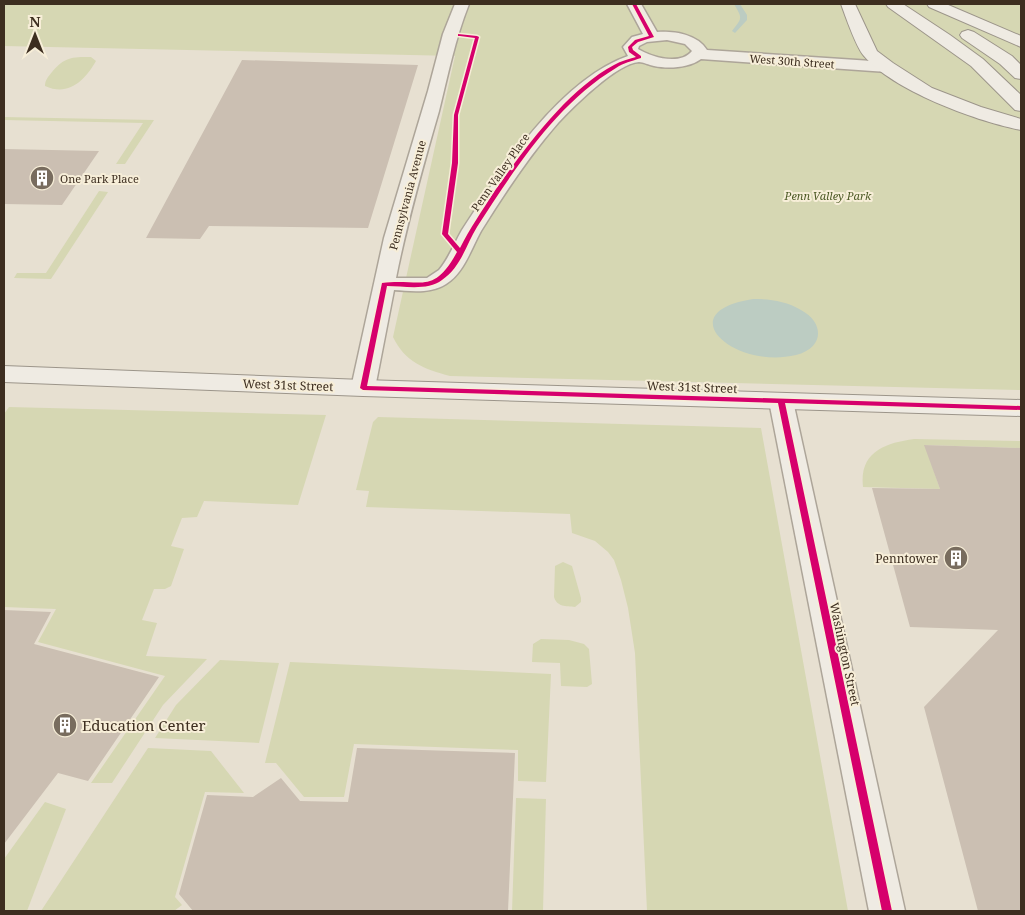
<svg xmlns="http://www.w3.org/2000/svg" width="1025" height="915" viewBox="0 0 1025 915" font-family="'Noto Serif',serif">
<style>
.green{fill:#d6d7b3}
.water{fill:#bcccc2}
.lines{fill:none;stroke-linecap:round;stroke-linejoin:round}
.stream{fill:#bcccc2;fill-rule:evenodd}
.building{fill:#cbbfb2}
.minor-casing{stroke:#ada599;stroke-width:3}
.secondary-casing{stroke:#9c958a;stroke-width:2}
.minor{fill:#efebe3;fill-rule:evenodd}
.secondary{fill:#efebe3;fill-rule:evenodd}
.cycleway-casing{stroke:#f7eed8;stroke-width:3}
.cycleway{fill:#d6006c;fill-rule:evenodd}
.labels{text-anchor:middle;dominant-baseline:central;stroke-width:4;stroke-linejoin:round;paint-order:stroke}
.far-street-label{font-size:11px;fill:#3d2e20;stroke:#f7eed8}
.far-poi-label{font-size:11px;fill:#3d2e20;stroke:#f7eed8;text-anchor:start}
.far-park-label{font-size:11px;font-style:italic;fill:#4d5a26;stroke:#f7eed8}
.street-label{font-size:12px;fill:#3d2e20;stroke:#f7eed8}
.poi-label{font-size:12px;fill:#3d2e20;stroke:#f7eed8;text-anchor:end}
.near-poi-label{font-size:15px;fill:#3d2e20;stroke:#f7eed8;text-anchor:start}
</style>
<rect width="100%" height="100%" fill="#e7e0d1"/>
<g class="green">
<path d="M 4,4 L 1021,4 L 1021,390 L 450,376 C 424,369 405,362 393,337 L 455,56 L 4,46 Z"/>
<path d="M 91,57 L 96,61 C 85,80 69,97 45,86 C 45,80 48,77 52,72 C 65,57 71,57 91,57 Z"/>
<path d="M 4,117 L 154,120 L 125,164 L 116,164 L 143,123 L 4,120 Z"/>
<path d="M 99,191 L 108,192 L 51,279 L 14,278 L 17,273 L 46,273 Z"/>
<path d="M 9,407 L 326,415 L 298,505 L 204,501 L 197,517 L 182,518 L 171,546 L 184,549 L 171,586 L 165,589 L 154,589 L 142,620 L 157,623 L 146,656 L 207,659 L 163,705 L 112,783 L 91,783 L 165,676 L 38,642 L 56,609 L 4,607 L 4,414 Z"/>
<path d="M 378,417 L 761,428 L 848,911 L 647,911 L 635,653 L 628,608 L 621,580 L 614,560 L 608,552 L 595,541 L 572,533 L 570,514 L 366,507 L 369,491 L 356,490 L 373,422 Z"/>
<path d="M 914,439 L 1021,441 L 1021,448 L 925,445 L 940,489 L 863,487 C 859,452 885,443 914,439 Z"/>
<path d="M 563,562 L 572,566 L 581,598 L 581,602 L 575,607 C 566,606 557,607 554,597 L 555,566 Z"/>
<path d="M 541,639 L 569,640 L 584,644 L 589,649 L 592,684 L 587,687 L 561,686 L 560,663 L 532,662 L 533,644 Z"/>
<path d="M 220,660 L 279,663 L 259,743 L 155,738 L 176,705 Z"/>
<path d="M 290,662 L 551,674 L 546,782 L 518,781 L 518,750 L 354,744 L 344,797 L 304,797 L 276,763 L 265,763 Z"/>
<path d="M 148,748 L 211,751 L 244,793 L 205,792 L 175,897 L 182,905 L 174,911 L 41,911 Z"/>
<path d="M 516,798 L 546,799 L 543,911 L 512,911 Z"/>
<path d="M 45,802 L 66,809 L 27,911 L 4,911 L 4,859 Z"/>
</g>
<path class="water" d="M 753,299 C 770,299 786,301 801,310 C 825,323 824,348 796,355 C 735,370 668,312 753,299 Z"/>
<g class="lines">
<path class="stream" d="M 734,4 L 740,4 L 747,15 L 747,20 L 735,33 L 732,31 C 742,18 743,19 734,4 Z"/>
</g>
<g class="building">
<path d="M 242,60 L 418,65 L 368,228 L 209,226 L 200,239 L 146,238 Z"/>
<path d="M 4,149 L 99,151 L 62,205 L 4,204 Z"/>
<path d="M 924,445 L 1021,448 L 1021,911 L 978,911 L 924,707 L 998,630 L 910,627 L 872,488 L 940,489 Z"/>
<path d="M 4,610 L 51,612 L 34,644 L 159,677 L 88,781 L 58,773 L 4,844 Z"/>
<path d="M 357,748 L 515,753 L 508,911 L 193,911 L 179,894 L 207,795 L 253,797 L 281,778 L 300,801 L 348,802 Z"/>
</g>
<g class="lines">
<g class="minor-casing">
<g id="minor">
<path d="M 455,4 L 469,4 C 455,39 448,75 439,111 C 423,166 407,222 396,278 L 427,278 L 439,270 C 449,258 454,244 462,230 C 500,171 560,80 628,56 L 623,47 L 632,37 L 643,34 L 627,4 L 641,4 L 657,32 C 674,31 697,34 707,50 L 887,62 L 892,64 L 895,67 L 892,70 L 887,72 L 701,59 C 689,68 668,69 654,66 C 649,65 643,62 639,62 C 617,63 573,107 558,123 C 529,156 504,194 481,231 C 471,249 464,273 446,284 C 431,294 410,291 394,290 L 375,388 L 371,393 L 363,395 L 355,393 L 351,388 L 384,238 L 428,91 L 443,34 ZM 667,40 L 685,44 L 692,51 C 680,66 651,57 638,49 L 639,46 L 647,42 Z"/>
<path d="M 781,394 L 789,396 L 793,401 L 905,911 L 869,911 L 769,401 L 773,396 Z"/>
</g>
</g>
<g class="secondary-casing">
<g id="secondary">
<path d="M 841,4 L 855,4 L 877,51 L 893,63 L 932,88 L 981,107 L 1021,119 L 1021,130 C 976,121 894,91 864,56 C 856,47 845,15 841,4 Z"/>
<path d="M 886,4 L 903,4 L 950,35 L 983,59 L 1021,95 L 1021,111 L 1015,110 L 971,66 L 888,7 Z"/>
<path d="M 927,4 L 946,4 L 1021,36 L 1021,47 L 929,7 Z"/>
<path d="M 968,30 L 974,32 L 1012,56 L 1021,65 L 1021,79 L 1015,78 L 1000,64 L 962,38 L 960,35 L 962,32 Z"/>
<path d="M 4,366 L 363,380 L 1021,400 L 1021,416 L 363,396 L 4,382 Z"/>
</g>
</g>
<use href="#minor" class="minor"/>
<use href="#secondary" class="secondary"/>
<g class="cycleway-casing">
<path id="cycleway" d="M 632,4 L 636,4 L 654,37 L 638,42 L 632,47 L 633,50 L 641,56 L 641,58 C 632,61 623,63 616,68 C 556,104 514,170 477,227 C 466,245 461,267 442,280 C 428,291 404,286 387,286 L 367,386 L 1021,406 L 1021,410 L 785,403 L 892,911 L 882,911 L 778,403 L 363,390 L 360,388 L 382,283 C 421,278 433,296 457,252 L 442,234 L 452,163 L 454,115 L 475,38 L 460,36 L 458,36 L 458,34 L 477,36 L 479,37 L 458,115 L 458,163 L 448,234 L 460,248 C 470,228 482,211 494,192 C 524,149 567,90 614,65 C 621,61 629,59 636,57 L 629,52 L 628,47 L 635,40 L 649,36 Z"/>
</g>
<use href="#cycleway" class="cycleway"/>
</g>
<defs>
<g id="building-disc" transform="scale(1.25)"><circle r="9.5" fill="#786c5e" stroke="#f7eed8"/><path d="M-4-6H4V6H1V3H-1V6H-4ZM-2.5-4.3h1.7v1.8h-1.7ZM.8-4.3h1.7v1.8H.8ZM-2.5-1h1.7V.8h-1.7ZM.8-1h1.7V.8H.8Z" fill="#fff"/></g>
</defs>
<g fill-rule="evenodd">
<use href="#building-disc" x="42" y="178"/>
<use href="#building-disc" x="956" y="558"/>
<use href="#building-disc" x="65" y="725"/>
</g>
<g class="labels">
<g class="far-street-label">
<text transform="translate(792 61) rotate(4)">West 30th Street</text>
<text transform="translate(500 172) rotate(-55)">Penn Valley Place</text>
<text transform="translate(407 195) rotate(-75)">Pennsylvania Avenue</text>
</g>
<g class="far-poi-label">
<text x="60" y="178">One Park Place</text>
</g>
<g class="far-park-label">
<text x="828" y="195">Penn Valley Park</text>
</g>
<g class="street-label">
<text transform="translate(288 385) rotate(2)">West 31st Street</text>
<text transform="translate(692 387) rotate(2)">West 31st Street</text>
<text transform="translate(845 654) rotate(78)">Washington Street</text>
</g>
<g class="poi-label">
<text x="938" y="558">Penntower</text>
</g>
<g class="near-poi-label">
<text x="82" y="725">Education Center</text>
</g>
</g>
<rect width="1025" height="915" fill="none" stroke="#3d2e20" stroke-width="10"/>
<g transform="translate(35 35)" stroke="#f7eed8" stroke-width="4" paint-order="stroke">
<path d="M0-4L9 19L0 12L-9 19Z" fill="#3d2e20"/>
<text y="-8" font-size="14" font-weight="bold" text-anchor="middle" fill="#3d2e20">N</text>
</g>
</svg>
